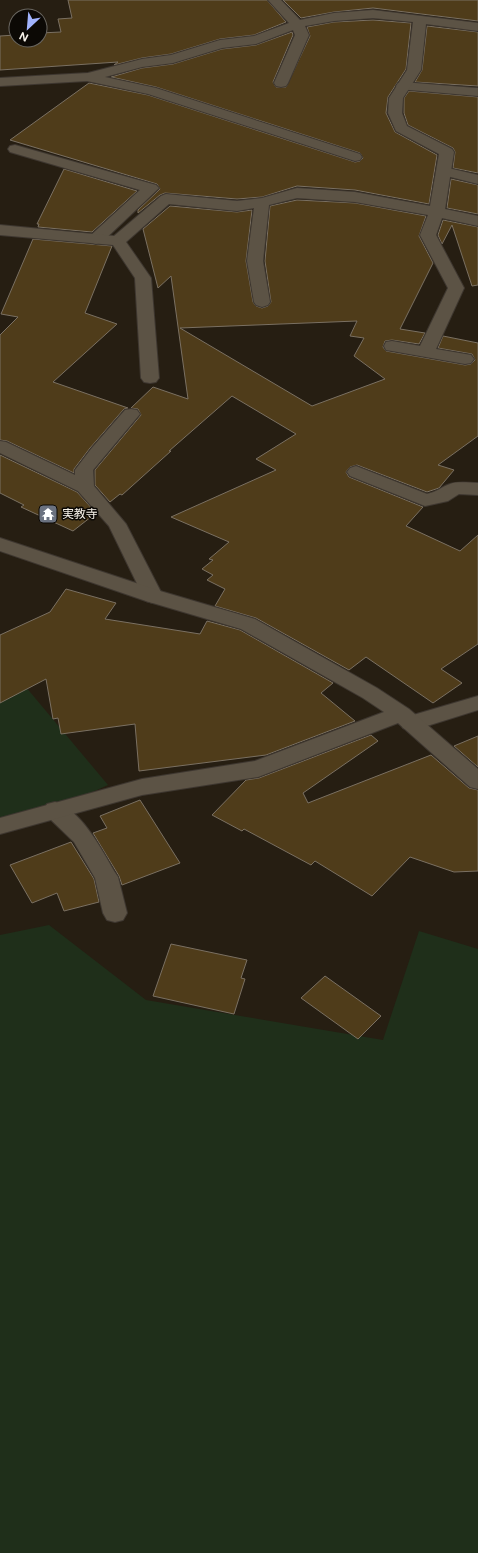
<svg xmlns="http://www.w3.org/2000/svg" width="478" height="1553" viewBox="0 0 478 1553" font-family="Figtree,'Noto Sans JP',sans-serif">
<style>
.green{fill:#1f2f1a}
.building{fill:#4f3c1a;stroke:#7a7062;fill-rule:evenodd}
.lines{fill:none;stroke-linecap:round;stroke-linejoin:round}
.service-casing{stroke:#3e3730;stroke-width:2}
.minor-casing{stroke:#3e3730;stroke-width:2}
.service{fill:#5c5345;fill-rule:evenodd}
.minor{fill:#5c5345;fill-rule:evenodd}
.labels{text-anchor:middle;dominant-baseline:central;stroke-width:3;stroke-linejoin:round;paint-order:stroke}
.poi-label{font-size:12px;fill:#f8f3ea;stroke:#0c0905;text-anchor:start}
</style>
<rect width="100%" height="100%" fill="#261e12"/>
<g class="green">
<path d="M 25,686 L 108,785 L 6,831 L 0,831 L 0,703 Z"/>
<path d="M 49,925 L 146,1000 L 383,1040 L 419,931 L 478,949 L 478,1553 L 0,1553 L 0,935 Z"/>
</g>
<g class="building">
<path d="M 68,0 L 267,0 L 286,22 L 254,35 L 220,39 L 171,54 L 142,58 L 114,65 L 118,62 L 0,70 L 0,36 L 16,35 L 16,40 L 40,40 L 40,33 L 61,32 L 58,19 L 72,18 Z"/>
<path d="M 283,0 L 478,0 L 478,21 L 373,8 L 334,12 L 301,18 Z"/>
<path d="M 373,20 L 411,23 L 406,69 L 388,97 L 386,113 L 395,132 L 437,155 L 429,204 L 355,190 L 297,186 L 262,197 L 237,199 L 165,193 L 160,195 L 138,213 L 138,210 L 160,189 L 157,184 L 10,140 L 89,83 L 148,95 L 355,162 L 360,161 L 363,158 L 360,153 L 156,87 L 111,77 L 142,68 L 173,64 L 222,49 L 256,45 L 292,32 L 293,35 L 273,82 L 276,87 L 286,87 L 310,36 L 307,27 L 334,22 Z"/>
<path d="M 427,26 L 478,32 L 478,86 L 415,82 L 422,70 Z"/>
<path d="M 409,91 L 478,97 L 478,173 L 453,168 L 455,152 L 453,148 L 408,125 L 404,113 L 404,98 Z"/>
<path d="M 64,169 L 137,191 L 92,232 L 38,227 L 39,224 L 37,224 Z"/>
<path d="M 451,179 L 478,185 L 478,214 L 447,208 Z"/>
<path d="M 297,200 L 355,203 L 426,216 L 419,236 L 433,263 L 400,329 L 425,333 L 419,344 L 392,340 L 385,341 L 383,347 L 386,351 L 465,365 L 471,364 L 475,360 L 472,354 L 438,348 L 443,336 L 478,343 L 478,436 L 438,465 L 454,470 L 439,488 L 427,492 L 357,465 L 350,467 L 346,472 L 349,477 L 423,507 L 406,526 L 460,551 L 478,535 L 478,644 L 441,669 L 462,683 L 433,703 L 366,657 L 349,670 L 256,618 L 215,606 L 225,589 L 207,580 L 213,575 L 202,569 L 213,560 L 209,559 L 229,542 L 171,517 L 276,470 L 256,459 L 296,434 L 232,396 L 169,451 L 171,451 L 122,495 L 120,494 L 110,502 L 95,485 L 95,470 L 141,415 L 138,409 L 131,408 L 153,387 L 188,399 L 171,276 L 158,288 L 143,229 L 170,206 L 237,212 L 252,210 L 246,261 L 253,302 L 256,306 L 262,308 L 268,306 L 271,302 L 265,261 L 270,206 ZM 357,321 L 350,336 L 364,338 L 354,356 L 385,379 L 312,406 L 180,328 Z"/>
<path d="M 443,220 L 478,227 L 478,285 L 472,286 L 452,225 L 442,244 L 438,235 Z"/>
<path d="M 33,239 L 112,246 L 85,313 L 117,324 L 53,382 L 128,408 L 124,409 L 90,448 L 74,469 L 74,473 L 7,441 L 0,440 L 0,335 L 18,317 L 1,314 Z"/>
<path d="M 0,455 L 77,492 L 96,513 L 73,531 L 21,507 L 24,505 L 0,493 Z"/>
<path d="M 66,589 L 116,603 L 105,619 L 200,634 L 207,621 L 240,630 L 333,683 L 321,693 L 355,721 L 266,755 L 139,771 L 135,724 L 61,734 L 58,718 L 53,719 L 46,679 L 0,703 L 0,635 L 50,612 Z"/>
<path d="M 371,735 L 378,741 L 303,793 L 308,803 L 431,755 L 469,788 L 478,790 L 478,871 L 454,872 L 410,857 L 372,896 L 315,861 L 311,865 L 244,829 L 242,831 L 212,815 L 246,780 L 259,778 Z"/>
<path d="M 478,736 L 478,767 L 454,746 Z"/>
<path d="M 140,800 L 180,863 L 122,885 L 119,876 L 93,833 L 107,828 L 100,816 Z"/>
<path d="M 71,842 L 94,879 L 99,902 L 64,911 L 57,893 L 32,903 L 10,865 Z"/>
<path d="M 171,944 L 247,960 L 241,978 L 245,979 L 234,1014 L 153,996 Z"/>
<path d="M 325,976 L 381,1016 L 358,1039 L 301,998 Z"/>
</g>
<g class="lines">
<g class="service-casing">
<g id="service">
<path d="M 403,82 L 476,88 L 478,88 L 478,96 L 398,89 L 396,86 L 398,83 Z"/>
<path d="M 15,145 L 156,185 L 159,188 L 102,242 L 96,244 L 90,242 L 88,239 L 90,236 L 140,190 L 10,152 L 8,149 L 10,146 Z"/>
<path d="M 444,167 L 478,175 L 478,184 L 439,174 L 437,171 L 439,168 Z"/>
<path d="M 131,409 L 137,410 L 140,414 L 93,470 L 94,486 L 126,524 L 163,596 L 160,601 L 153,603 L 146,601 L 143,596 L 109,526 L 78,491 L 0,453 L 0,441 L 6,442 L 75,475 L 75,470 L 91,449 L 125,410 Z"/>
<path d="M 356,466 L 427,494 C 437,492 441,487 450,484 C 458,481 469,483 478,483 L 478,495 L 459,494 L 448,501 L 425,506 L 350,476 L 347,472 L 350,468 Z"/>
<path d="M 478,696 L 478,710 L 411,731 L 403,728 L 400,723 L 403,718 Z"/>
<path d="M 55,802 C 81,810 101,848 114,871 L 118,877 L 127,913 L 123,920 L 115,922 L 107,920 L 103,913 L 95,878 L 74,842 L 47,816 L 44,810 L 47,804 Z"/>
</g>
</g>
<g class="minor-casing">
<g id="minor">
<path d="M 268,0 L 281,0 L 300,20 L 334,13 L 373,10 L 478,23 L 478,31 L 426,24 L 421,70 L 403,98 L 402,113 L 407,126 L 452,149 L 454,152 L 445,209 L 478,216 L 478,226 L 442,218 L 436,235 L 464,288 L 436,349 L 471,355 L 474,359 L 471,363 L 465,364 L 392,351 L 386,350 L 384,346 L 386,342 L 392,341 L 420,346 L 448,288 L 420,235 L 428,215 L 355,202 L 297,198 L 269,205 L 263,261 L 270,302 L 268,305 L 262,307 L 256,305 L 254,302 L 247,261 L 254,208 L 237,211 L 169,204 L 126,242 L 151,278 L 159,378 L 156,382 L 150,383 L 144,382 L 141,378 L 135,278 L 113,245 L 0,235 L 0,225 L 114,236 L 161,196 L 166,194 L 237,201 L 262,198 L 297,188 L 355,192 L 430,206 L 439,154 L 396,131 L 388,113 L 389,98 L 407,70 L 413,22 L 373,18 L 334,21 L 305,26 L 309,35 L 288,83 L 286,86 L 281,87 L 276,86 L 274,83 L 295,35 L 293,30 L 256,44 L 222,48 L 173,63 L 142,67 L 105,77 L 156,88 L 360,154 L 362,157 L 360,160 L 355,161 L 148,94 L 87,81 L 0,86 L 0,78 L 88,73 L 142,59 L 171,55 L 220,40 L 254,36 L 289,23 Z"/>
<path d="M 0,538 L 160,591 L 255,619 L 377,688 L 409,709 L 478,769 L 478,789 L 470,787 L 398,723 L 258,777 L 142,795 L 0,834 L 0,818 L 142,779 L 255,761 L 384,712 L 363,698 L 241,629 L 146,601 L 0,551 Z"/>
</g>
</g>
<use href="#service" class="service"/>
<use href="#minor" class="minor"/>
</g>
<defs>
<g id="temple-square" transform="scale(1)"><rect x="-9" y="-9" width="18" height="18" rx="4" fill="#6b7280" stroke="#0c0905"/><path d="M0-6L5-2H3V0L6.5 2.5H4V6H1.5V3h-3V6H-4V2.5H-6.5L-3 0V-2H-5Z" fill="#fff"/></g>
</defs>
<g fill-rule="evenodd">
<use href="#temple-square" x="48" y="514"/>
</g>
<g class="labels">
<g class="poi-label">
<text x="62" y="514">実教寺</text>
</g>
</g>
<g transform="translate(28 28) rotate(206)"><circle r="19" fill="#0c0905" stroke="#6a6761"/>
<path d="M0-3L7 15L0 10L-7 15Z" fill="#a1b3fd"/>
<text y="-6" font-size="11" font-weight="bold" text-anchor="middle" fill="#f8f3ea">N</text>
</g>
</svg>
